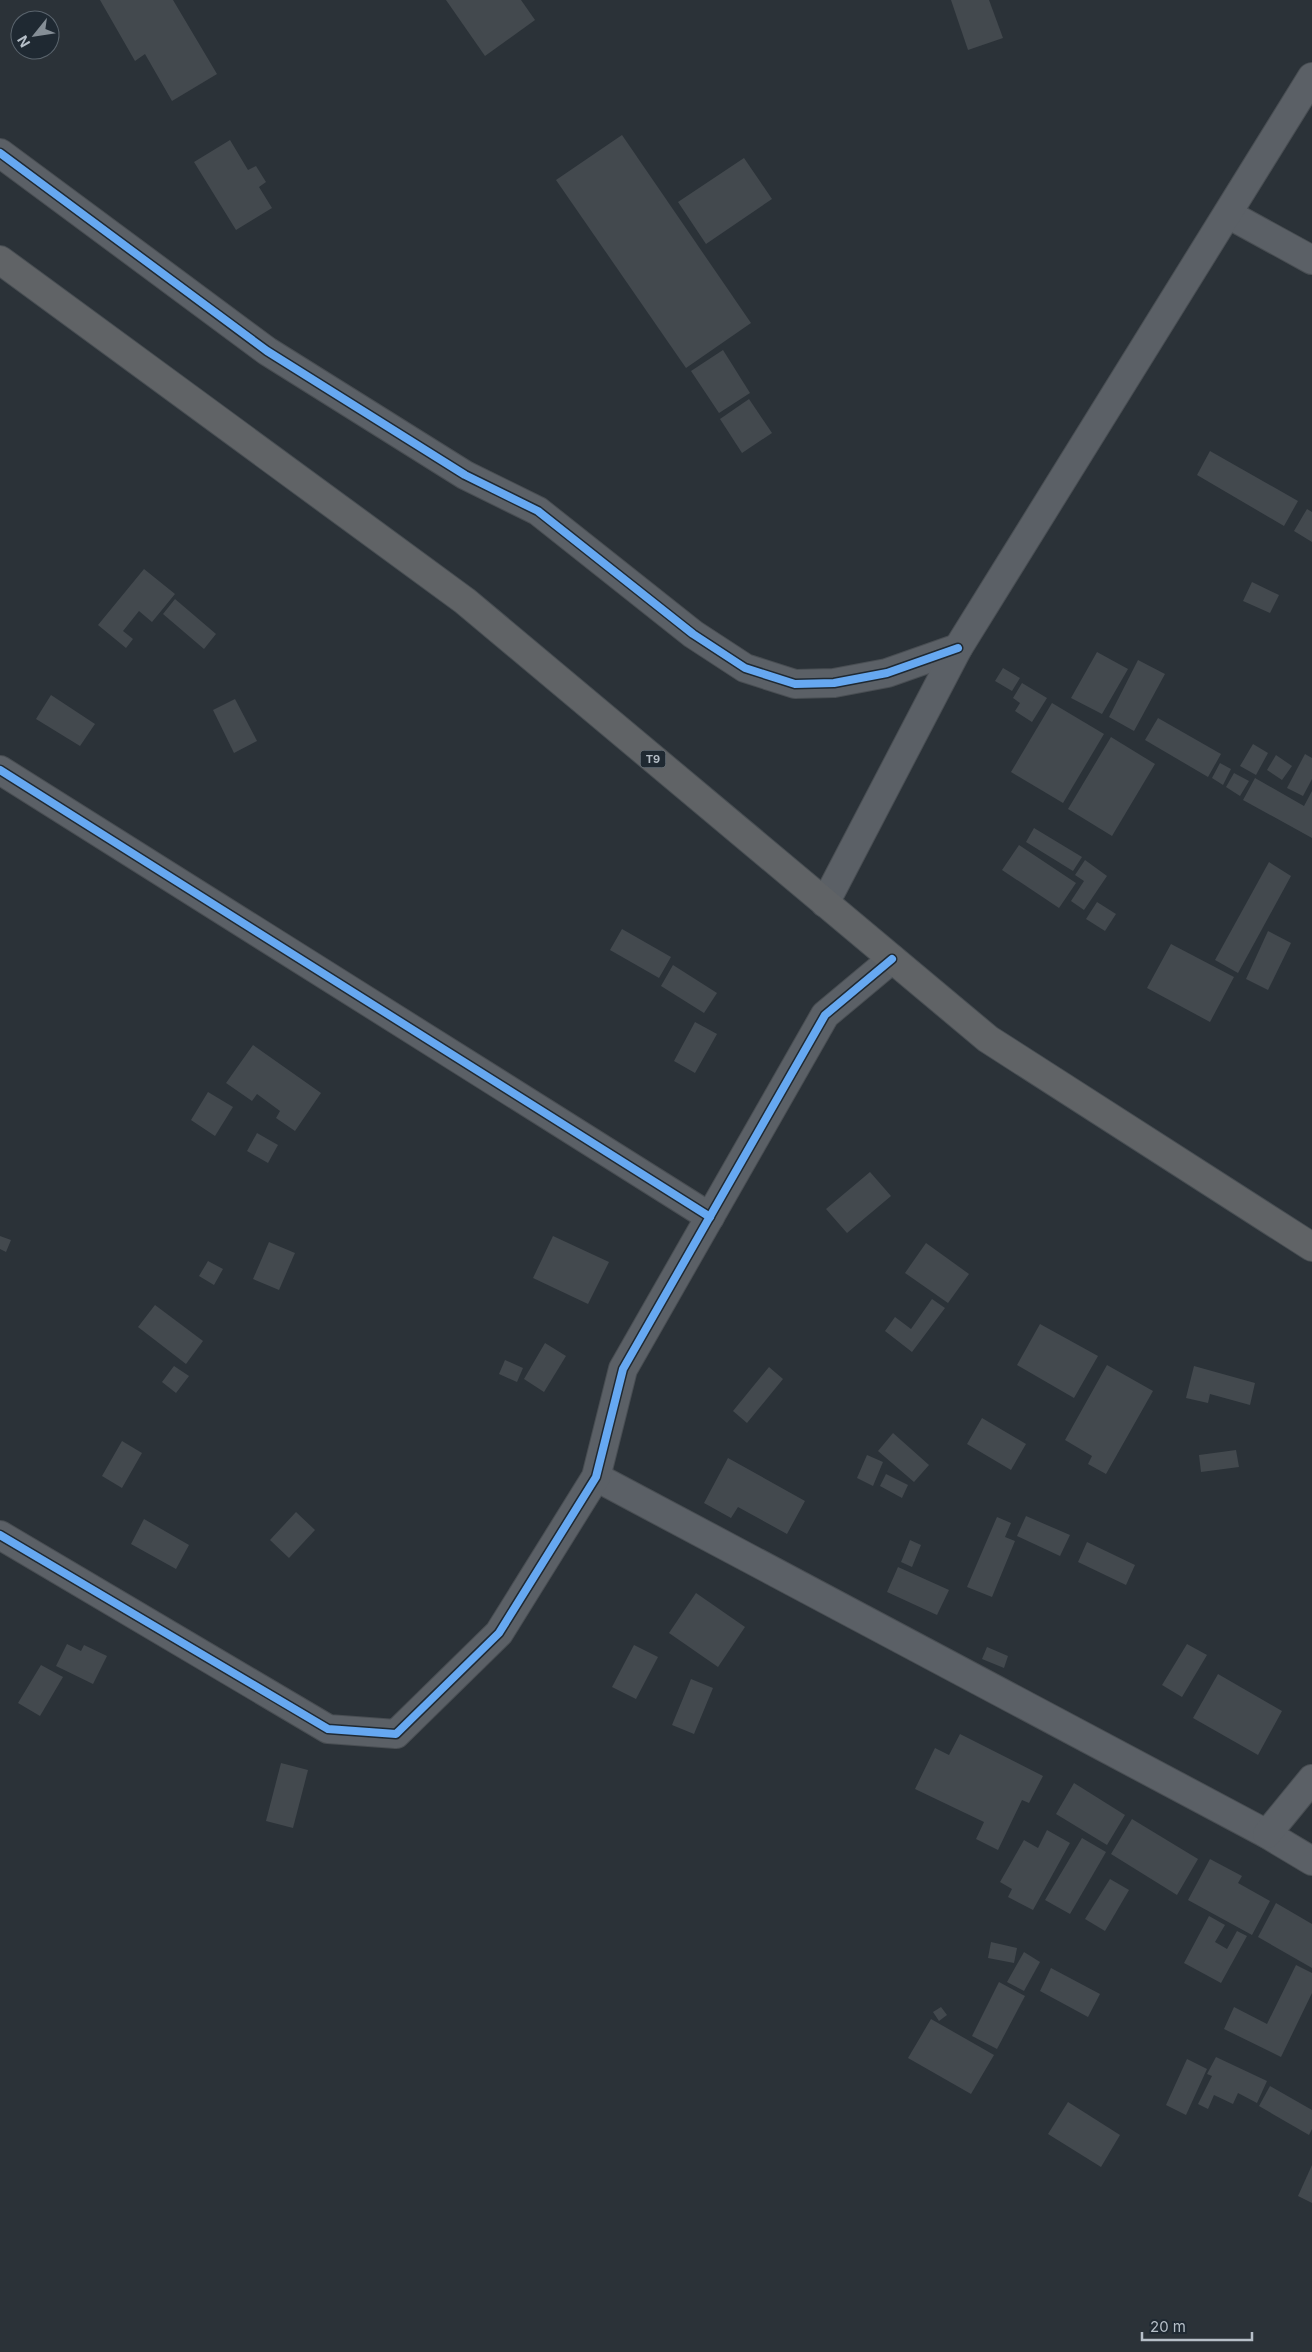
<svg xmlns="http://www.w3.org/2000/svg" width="1312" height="2352" viewBox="0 0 1312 2352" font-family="Inter,sans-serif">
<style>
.building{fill:#43494e}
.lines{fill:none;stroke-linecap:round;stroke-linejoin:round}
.street-casing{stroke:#494e53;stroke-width:30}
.highway-casing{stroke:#484e53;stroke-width:30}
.street{stroke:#5b6066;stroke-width:28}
.highway{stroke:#606366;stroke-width:28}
.cycleway-casing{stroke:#1f2932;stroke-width:11}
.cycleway{stroke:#66a8f1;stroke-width:8}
.labels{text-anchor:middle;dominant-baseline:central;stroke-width:4.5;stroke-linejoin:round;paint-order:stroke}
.shield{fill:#1f2932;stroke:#89929b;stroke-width:1}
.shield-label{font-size:11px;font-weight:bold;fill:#b6bfc8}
</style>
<rect width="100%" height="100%" fill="#2b3238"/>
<g class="building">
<path d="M 100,0 L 173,0 L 217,74 L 172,101 L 145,54 L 135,61 Z"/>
<path d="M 446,0 L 521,0 L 535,20 L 485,56 Z"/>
<path d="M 951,0 L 989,0 L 1003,38 L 968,50 Z"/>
<path d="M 622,135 L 751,323 L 686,368 L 556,180 Z"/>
<path d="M 230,140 L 248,170 L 256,166 L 266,182 L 259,187 L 272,208 L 236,230 L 194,162 Z"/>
<path d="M 744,158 L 772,199 L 706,244 L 678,202 Z"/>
<path d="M 723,350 L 750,393 L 719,413 L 691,371 Z"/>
<path d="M 749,399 L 772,433 L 742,453 L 720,419 Z"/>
<path d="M 1210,451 L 1298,501 L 1284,526 L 1197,475 Z"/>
<path d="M 1307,509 L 1312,512 L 1312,542 L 1294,531 Z"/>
<path d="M 144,569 L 175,594 L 152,622 L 139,611 L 123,631 L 133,639 L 126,648 L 98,625 Z"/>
<path d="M 1252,582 L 1279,595 L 1270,613 L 1243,601 Z"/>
<path d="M 175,599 L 216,634 L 204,649 L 163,614 Z"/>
<path d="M 1097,652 L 1128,669 L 1102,714 L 1071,698 Z"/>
<path d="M 1138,660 L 1165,674 L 1134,731 L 1109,717 Z"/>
<path d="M 1003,668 L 1020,678 L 1012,691 L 995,681 Z"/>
<path d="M 1022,683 L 1047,698 L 1032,722 L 1015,711 L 1020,703 L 1013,698 Z"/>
<path d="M 51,695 L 95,724 L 80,746 L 36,719 Z"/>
<path d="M 235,699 L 257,741 L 234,753 L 213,710 Z"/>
<path d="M 1052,703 L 1104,734 L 1063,803 L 1011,772 Z"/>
<path d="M 1158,718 L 1221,754 L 1208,777 L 1145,740 Z"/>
<path d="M 1111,737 L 1155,764 L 1112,836 L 1068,809 Z"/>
<path d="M 1253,744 L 1268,753 L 1256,775 L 1240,766 Z"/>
<path d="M 1305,754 L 1312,758 L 1312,779 L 1303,796 L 1287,788 Z"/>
<path d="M 1276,755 L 1292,766 L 1282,780 L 1267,770 Z"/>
<path d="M 1220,763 L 1231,769 L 1223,785 L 1212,778 Z"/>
<path d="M 1234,773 L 1249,781 L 1240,796 L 1226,787 Z"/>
<path d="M 1255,778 L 1304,806 L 1312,791 L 1312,838 L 1243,800 Z"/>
<path d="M 1034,828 L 1082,857 L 1073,871 L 1026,842 Z"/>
<path d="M 1019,845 L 1076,883 L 1059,908 L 1002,870 Z"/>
<path d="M 1085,860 L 1107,876 L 1084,910 L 1071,901 L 1084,881 L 1075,875 Z"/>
<path d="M 1269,862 L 1291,876 L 1238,973 L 1215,960 Z"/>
<path d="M 1097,902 L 1116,914 L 1105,931 L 1086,919 Z"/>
<path d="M 622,929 L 671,957 L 659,978 L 610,950 Z"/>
<path d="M 1268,931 L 1291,943 L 1268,990 L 1246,979 Z"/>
<path d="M 1171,944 L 1234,977 L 1210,1022 L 1147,988 Z"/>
<path d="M 673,965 L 717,993 L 704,1013 L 661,986 Z"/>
<path d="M 695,1022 L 717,1034 L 695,1073 L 674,1061 Z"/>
<path d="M 253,1045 L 321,1093 L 295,1131 L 276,1118 L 280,1111 L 257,1094 L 252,1101 L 226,1083 Z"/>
<path d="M 208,1092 L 233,1107 L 215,1136 L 191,1120 Z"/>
<path d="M 257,1133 L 278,1145 L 268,1163 L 247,1151 Z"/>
<path d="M 870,1172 L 891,1196 L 847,1233 L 826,1209 Z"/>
<path d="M 0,1236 L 11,1240 L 6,1252 L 0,1249 Z"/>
<path d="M 553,1236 L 609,1262 L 588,1304 L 533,1278 Z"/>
<path d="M 269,1242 L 295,1253 L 279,1290 L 253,1279 Z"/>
<path d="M 926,1243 L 969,1274 L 948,1303 L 905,1273 Z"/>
<path d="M 208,1261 L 223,1269 L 214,1285 L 199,1276 Z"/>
<path d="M 932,1299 L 945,1308 L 912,1352 L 885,1331 L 895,1317 L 911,1329 Z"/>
<path d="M 155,1305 L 203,1341 L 186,1364 L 138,1327 Z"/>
<path d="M 1040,1324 L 1098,1356 L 1074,1398 L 1017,1365 Z"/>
<path d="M 545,1343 L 566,1356 L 544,1392 L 524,1379 Z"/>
<path d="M 505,1360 L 523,1368 L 517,1382 L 499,1374 Z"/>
<path d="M 1107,1365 L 1153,1391 L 1106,1474 L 1088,1464 L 1092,1456 L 1065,1440 Z"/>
<path d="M 174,1366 L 189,1376 L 176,1393 L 162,1382 Z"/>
<path d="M 1194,1366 L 1255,1383 L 1250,1405 L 1210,1394 L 1208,1403 L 1186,1398 Z"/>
<path d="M 769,1367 L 783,1379 L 747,1423 L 733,1411 Z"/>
<path d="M 982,1418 L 1026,1444 L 1011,1470 L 967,1444 Z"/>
<path d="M 893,1433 L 929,1465 L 914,1482 L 878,1451 Z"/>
<path d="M 122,1441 L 142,1453 L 122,1488 L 102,1476 Z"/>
<path d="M 1236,1450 L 1239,1467 L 1201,1472 L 1199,1455 Z"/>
<path d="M 867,1455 L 883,1462 L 873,1486 L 857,1478 Z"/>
<path d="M 728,1458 L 805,1501 L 787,1534 L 738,1507 L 731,1518 L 704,1503 Z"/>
<path d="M 886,1474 L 908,1485 L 902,1498 L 880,1486 Z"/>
<path d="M 296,1512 L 315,1530 L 289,1558 L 270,1540 Z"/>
<path d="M 1026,1516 L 1070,1535 L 1060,1556 L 1017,1536 Z"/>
<path d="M 997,1517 L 1011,1523 L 1005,1537 L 1015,1541 L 992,1597 L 967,1587 Z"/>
<path d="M 144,1519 L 189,1545 L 176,1569 L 131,1544 Z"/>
<path d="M 910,1540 L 921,1545 L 912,1567 L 901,1562 Z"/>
<path d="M 1087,1542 L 1135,1565 L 1126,1585 L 1078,1562 Z"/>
<path d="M 898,1567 L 949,1590 L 937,1615 L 887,1592 Z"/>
<path d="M 696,1593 L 745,1627 L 718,1667 L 669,1633 Z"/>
<path d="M 67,1644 L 81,1651 L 84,1645 L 107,1656 L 93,1684 L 56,1666 Z"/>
<path d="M 1187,1644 L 1207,1655 L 1182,1697 L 1162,1685 Z"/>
<path d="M 634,1645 L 658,1657 L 636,1699 L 612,1687 Z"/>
<path d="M 987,1647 L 1008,1656 L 1004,1668 L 982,1659 Z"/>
<path d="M 41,1665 L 63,1677 L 40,1716 L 18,1703 Z"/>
<path d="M 1218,1674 L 1282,1711 L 1258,1755 L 1193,1718 Z"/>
<path d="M 691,1679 L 713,1688 L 694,1734 L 672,1725 Z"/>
<path d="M 960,1734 L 1043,1776 L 1029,1803 L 1022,1800 L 998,1850 L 976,1839 L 984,1822 L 915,1789 L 935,1748 L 949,1755 Z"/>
<path d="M 281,1763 L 308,1770 L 293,1828 L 266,1821 Z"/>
<path d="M 1074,1783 L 1125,1815 L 1107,1845 L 1056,1814 Z"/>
<path d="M 1132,1819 L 1198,1859 L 1177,1895 L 1111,1854 Z"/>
<path d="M 1047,1830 L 1070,1843 L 1033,1910 L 1008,1897 L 1012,1889 L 1000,1882 L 1024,1840 L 1038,1848 Z"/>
<path d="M 1082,1838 L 1106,1852 L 1070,1914 L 1045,1900 Z"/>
<path d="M 1210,1859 L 1242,1876 L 1238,1883 L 1270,1901 L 1252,1935 L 1188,1900 Z"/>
<path d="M 1110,1879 L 1129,1890 L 1105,1931 L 1085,1919 Z"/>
<path d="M 1276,1903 L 1312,1924 L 1312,1968 L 1258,1937 Z"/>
<path d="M 1209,1916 L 1225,1925 L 1215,1942 L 1227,1949 L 1237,1931 L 1247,1936 L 1221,1983 L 1184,1963 Z"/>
<path d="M 991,1942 L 1017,1948 L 1014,1963 L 988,1958 Z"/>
<path d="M 1024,1952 L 1040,1962 L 1024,1991 L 1007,1982 Z"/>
<path d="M 1296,1965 L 1312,1973 L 1312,1993 L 1281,2057 L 1224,2029 L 1234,2007 L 1267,2024 Z"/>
<path d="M 1051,1968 L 1100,1994 L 1088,2017 L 1040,1991 Z"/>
<path d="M 999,1982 L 1025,1996 L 997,2049 L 972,2036 Z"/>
<path d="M 941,2007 L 947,2015 L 939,2021 L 933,2012 Z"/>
<path d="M 931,2019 L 994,2055 L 971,2094 L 908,2058 Z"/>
<path d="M 1216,2057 L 1267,2081 L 1257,2103 L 1238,2093 L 1233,2104 L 1214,2095 L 1208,2109 L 1198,2104 L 1212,2076 L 1207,2074 Z"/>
<path d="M 1187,2059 L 1207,2069 L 1186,2115 L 1166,2105 Z"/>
<path d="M 1270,2086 L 1312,2110 L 1312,2129 L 1309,2135 L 1259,2106 Z"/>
<path d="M 1068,2102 L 1120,2135 L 1101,2167 L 1048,2134 Z"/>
<path d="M 1312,2165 L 1312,2203 L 1298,2196 Z"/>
</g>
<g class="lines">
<g class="street-casing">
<g id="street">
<path d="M 0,153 L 267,351 L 465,475 L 538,511 L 693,634 L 745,668 L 795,684 L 834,683 L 887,673 L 958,648"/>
<path d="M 1228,214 L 1312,260"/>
<path d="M 0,770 L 710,1217"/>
<path d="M 825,903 L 958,648 L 1312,77"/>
<path d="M 596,1477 L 1267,1834 L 1312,1861"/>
<path d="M 0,1535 L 328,1729 L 396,1734 L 499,1633 L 596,1477 L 623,1369 L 825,1015 L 892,959"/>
<path d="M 1267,1834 L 1312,1779"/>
</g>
</g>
<g class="highway-casing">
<path id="highway" d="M 0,260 L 465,601 L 988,1039 L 1312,1247"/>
</g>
<use href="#street" class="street"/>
<use href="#highway" class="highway"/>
<g class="cycleway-casing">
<g id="cycleway">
<path d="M 0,153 L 267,351 L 465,475 L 538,511 L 693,634 L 745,668 L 795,684 L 834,683 L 887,673 L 958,648"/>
<path d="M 0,770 L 710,1217"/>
<path d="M 0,1535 L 328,1729 L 396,1734 L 499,1633 L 596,1477 L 623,1369 L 825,1015 L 892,959"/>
</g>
</g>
<use href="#cycleway" class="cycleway"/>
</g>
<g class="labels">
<rect class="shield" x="640.5" y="750.5" width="25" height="17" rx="4"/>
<g class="shield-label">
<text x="653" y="759">T9</text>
</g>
</g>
<g transform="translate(35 35) rotate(240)"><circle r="24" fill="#1f2932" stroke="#5b656e"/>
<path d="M0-4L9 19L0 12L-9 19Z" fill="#858e96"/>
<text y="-8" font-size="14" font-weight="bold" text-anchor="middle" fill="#b6bfc8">N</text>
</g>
<path d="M1142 2332v8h110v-8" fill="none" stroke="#b6bfc8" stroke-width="2.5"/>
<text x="1150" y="2332" font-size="15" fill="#b6bfc8" stroke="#1f2932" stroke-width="4" paint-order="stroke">20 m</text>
</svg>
